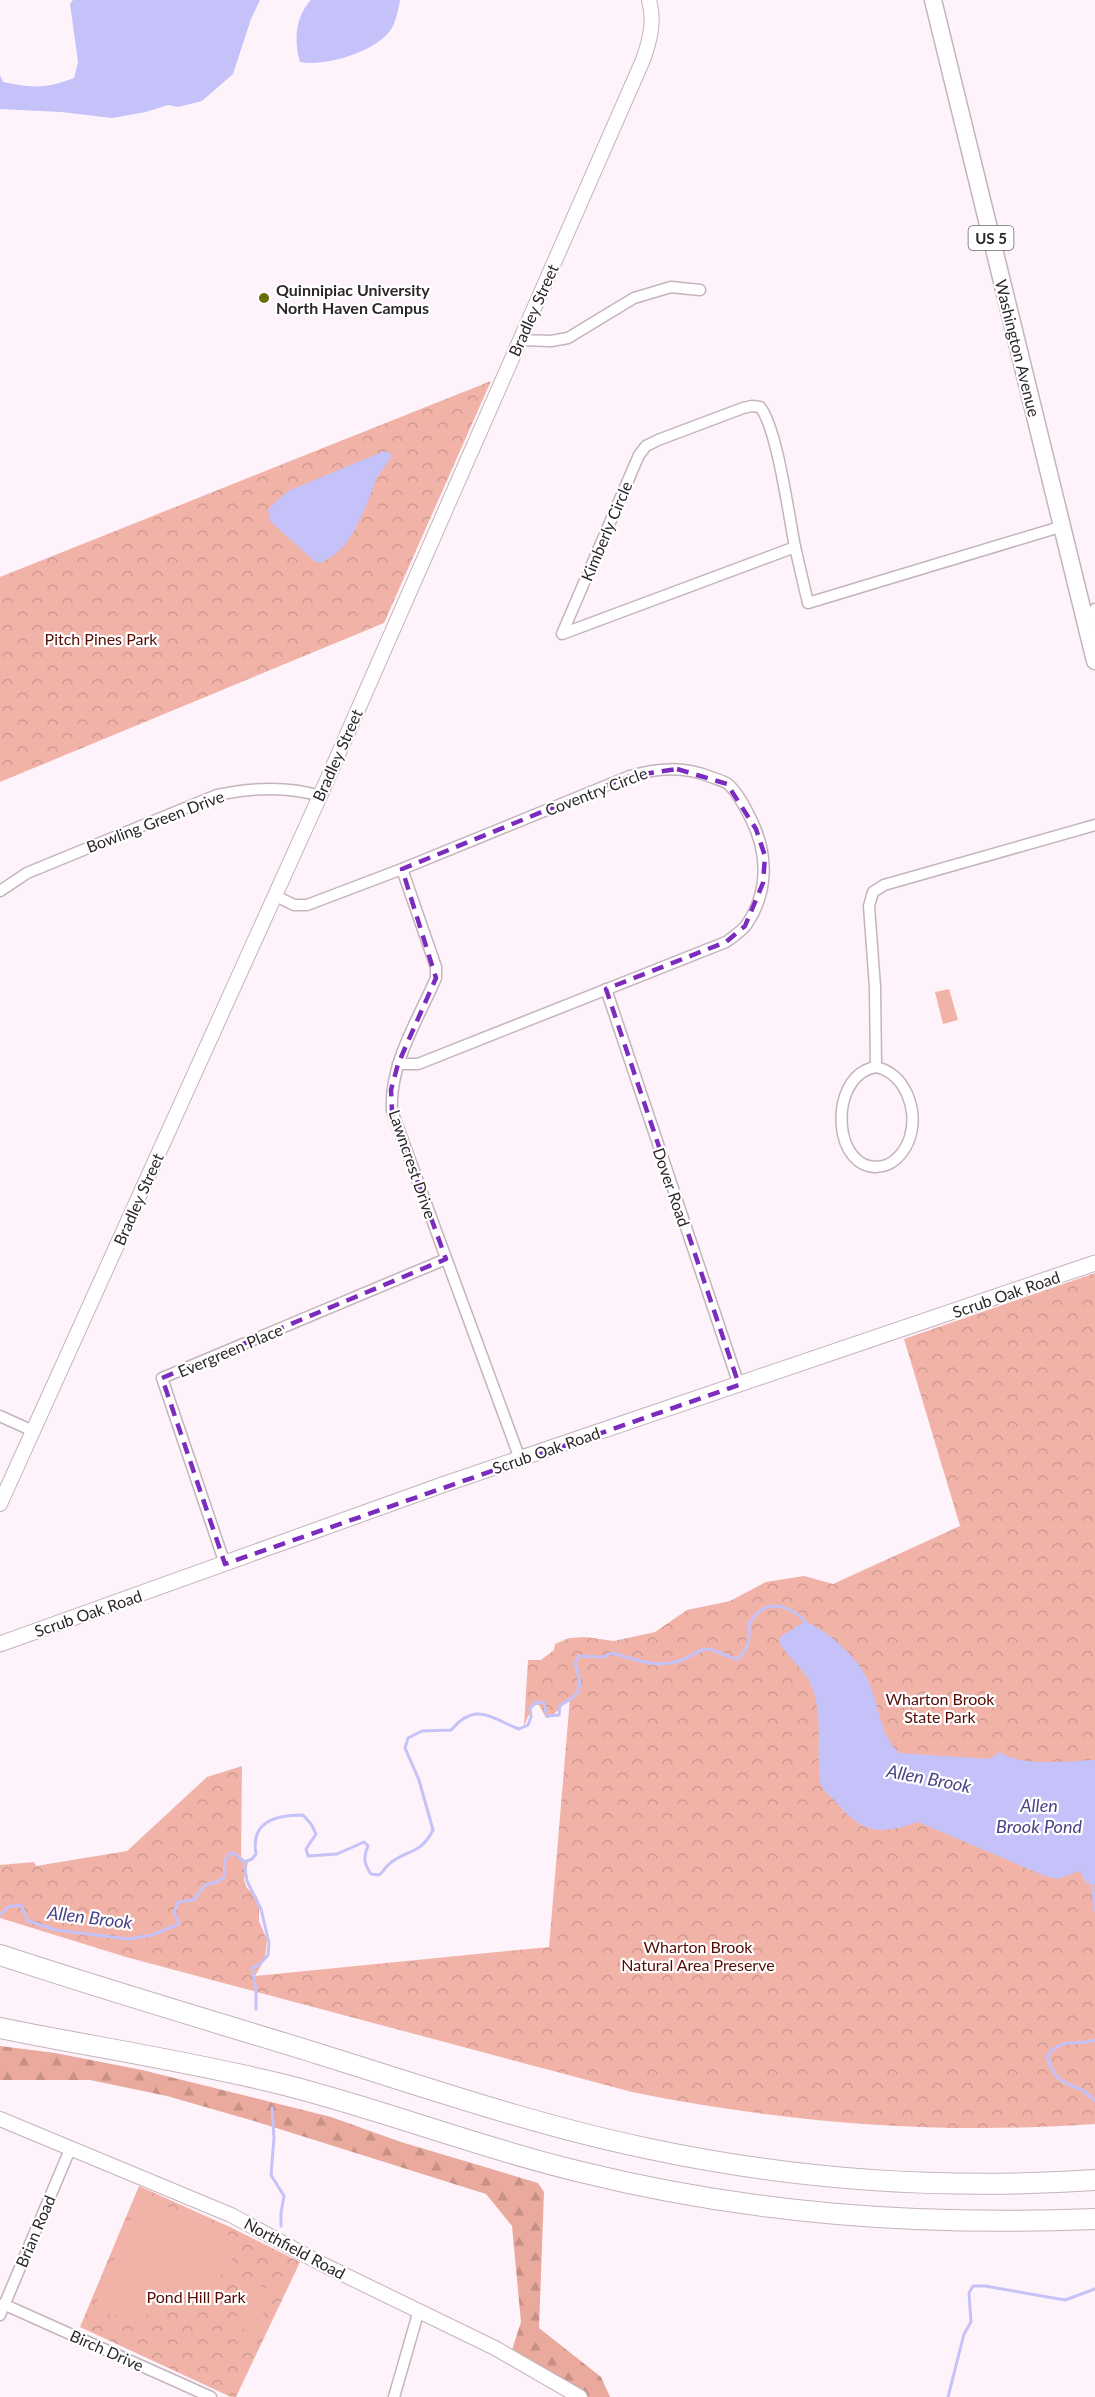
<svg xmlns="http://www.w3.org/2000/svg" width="1095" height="2397" viewBox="0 0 1095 2397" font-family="Lato,sans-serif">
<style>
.forest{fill:url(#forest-firs)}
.park{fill:url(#park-crowns)}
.pitch{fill:#f1b3a8}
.water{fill:#c5c2f9}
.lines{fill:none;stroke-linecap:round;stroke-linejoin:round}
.stream{stroke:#c5c2f9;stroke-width:3}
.minor-casing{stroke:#c5b3be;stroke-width:13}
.tertiary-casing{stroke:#c5b3be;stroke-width:16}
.secondary-casing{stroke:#c5b3be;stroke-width:17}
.primary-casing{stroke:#c5b3be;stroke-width:19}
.motorway-casing{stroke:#c5b3be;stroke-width:22}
.minor{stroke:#fff;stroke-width:10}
.tertiary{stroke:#fff;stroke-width:14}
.secondary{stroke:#fff;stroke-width:15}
.primary{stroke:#fff;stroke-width:16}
.motorway{stroke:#fff;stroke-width:20}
.marked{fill:none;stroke:#7b2cbf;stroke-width:4.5;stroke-dasharray:12 8;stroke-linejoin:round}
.poi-dot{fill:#6c6b09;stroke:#fff;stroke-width:2}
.labels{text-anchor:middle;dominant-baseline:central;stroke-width:4.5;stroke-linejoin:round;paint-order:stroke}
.shield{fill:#fff;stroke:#6b676a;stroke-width:1.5}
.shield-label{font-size:15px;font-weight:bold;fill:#2c262a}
.poi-label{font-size:16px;font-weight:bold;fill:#2c262a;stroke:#fff;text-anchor:start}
.street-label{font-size:16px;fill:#2c262a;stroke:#fff}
.park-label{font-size:16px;fill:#560b03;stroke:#fff}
.water-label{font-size:18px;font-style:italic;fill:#4b4285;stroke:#fff}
</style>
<defs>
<pattern id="forest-firs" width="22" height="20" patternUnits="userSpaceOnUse" patternTransform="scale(1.5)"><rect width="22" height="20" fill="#e9a99d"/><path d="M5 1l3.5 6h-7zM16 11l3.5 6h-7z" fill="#c89187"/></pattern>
<pattern id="park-crowns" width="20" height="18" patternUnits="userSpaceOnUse" patternTransform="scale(1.5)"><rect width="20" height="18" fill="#f1b3a8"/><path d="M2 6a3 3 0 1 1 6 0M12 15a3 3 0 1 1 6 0" fill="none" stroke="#cf9a91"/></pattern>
</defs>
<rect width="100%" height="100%" fill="#fef3fa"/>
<path class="forest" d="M 0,2046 L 55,2053 L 142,2070 L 331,2117 L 401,2142 L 538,2183 L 544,2192 L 539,2328 L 601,2377 L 610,2397 L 585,2397 L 511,2353 L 521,2322 L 512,2226 L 486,2194 L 254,2121 L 167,2096 L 90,2080 L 0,2080 Z"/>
<g class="park">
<path d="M 491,381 L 384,623 L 0,782 L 0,577 Z"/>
<path d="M 1095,1273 L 1095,2124 C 939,2135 785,2123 632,2092 L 126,1957 L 0,1918 L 0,1865 L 34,1862 L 36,1866 L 127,1851 L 207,1777 L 242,1766 L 241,1857 L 248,1862 L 244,1880 L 247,1888 L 257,1897 L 259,1903 L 259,1921 L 267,1940 L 265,1959 L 255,1976 L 549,1947 L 570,1698 L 551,1717 L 546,1718 L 539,1705 L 533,1705 L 524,1726 L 528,1660 L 541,1660 L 554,1650 L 555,1644 L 569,1638 L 585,1637 L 614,1641 L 655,1632 L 687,1610 L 730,1601 L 766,1582 L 804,1576 L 833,1584 L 960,1526 L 904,1339 Z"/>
<path d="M 139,2186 L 230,2227 L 300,2262 L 236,2397 L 231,2397 L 80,2327 Z"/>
</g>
<g class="pitch">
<path d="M 949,989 L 958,1020 L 943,1024 L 935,992 Z"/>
<path d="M 149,2198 L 241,2241 L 229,2265 L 212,2287 L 188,2306 L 128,2320 L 94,2308 L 138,2203 Z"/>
<path d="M 251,2282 L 273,2291 L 254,2334 L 233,2325 Z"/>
</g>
<g class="water">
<path d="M 73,0 L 260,0 L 251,19 L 233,74 L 202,101 L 178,107 L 168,105 L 146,112 L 112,118 L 61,112 L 0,109 L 0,75 L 3,82 C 32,88 46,89 74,78 L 78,62 L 70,4 Z"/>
<path d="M 311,0 L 400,0 C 398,10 396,23 390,31 C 374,52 325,67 300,62 C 294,40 295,17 311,0 Z"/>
<path d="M 384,451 L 392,454 C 389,464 379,472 375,482 C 369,501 355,535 341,549 C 335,555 328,559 321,563 L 314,561 L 270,521 L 268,509 L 288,491 Z"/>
<path d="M 805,1621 C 831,1633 863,1661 872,1690 C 880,1713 881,1735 899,1753 L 989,1759 L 1000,1752 C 1020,1767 1070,1761 1095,1760 L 1095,1884 L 1086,1883 L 1080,1871 L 1058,1879 L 1045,1876 L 918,1822 C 878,1836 862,1833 834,1800 C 829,1795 821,1789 820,1782 C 816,1749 824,1713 810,1682 C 804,1670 786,1655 779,1642 L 779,1638 Z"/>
</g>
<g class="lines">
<g class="stream">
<path d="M 244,1862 L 247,1881 L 261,1909 L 269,1943 L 268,1955 L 259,1965 L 252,1968 L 256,1990 L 256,2009"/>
<path d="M 1092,1882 L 1095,1910"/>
<path d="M 0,1915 L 8,1907 L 21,1905 L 28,1921 L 56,1930 L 128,1939 L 152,1935 L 179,1924 L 174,1912 L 178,1902 L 193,1900 L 205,1885 L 217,1882 L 224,1877 L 225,1860 L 229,1854 L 234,1853 L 244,1862 L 252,1859 L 256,1854 C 250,1822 275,1815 303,1815 L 311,1824 L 316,1834 L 306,1849 L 308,1856 L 337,1854 L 364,1842 L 368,1846 C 363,1857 364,1864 371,1874 L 379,1875 C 383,1872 385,1868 388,1865 C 405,1849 420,1856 433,1830 L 419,1780 L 405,1748 L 408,1738 L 422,1731 L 451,1730 C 476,1701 490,1718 519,1729 L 528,1725 L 531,1717 L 530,1708 L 537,1702 L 544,1703 L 547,1716 L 559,1715 L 560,1705 C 584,1694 582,1685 575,1663 L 579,1656 L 603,1657 L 612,1653 C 637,1660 657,1669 682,1660 C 691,1657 697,1650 707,1649 C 714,1648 727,1658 738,1659 C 748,1649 750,1639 749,1624 C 752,1620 755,1615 759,1612 C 774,1599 797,1610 807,1624"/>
<path d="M 1095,2040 C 1075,2047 1063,2036 1047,2056 C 1058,2094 1074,2077 1095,2101"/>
<path d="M 272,2108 L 274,2138 L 271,2175 L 284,2196 L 281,2213 L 281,2226"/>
<path d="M 948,2397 L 964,2334 L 971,2322 L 969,2293 L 973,2286 L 985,2286 L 1065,2300 L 1095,2289"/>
</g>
<g class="minor-casing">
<g id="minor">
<path d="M 520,340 L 551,341 L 568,338 L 634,298 L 671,287 L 700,290"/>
<path d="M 752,406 L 760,407 C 777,427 789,517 795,547 L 562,634 L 639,455 L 646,446 L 658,440 L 743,408 Z"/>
<path d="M 795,547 L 808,603 L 1063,526"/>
<path d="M 1095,609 L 1085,620 L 1095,622"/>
<path d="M 402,869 L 436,967 L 436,978 C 418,1020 389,1064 392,1111 L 520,1459"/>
<path d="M 0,891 L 27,873 L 217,795 C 250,788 288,786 320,796"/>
<path d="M 274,895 L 294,905 L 307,905 L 402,869 L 630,776 C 657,768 683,766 711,777 C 716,779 724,781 728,784 C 738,793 745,807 751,819 C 768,853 769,891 747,924 C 742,931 733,937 726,942 L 418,1064 L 398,1064"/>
<path d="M 606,989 L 739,1385"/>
<path d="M 876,1067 L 875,987 L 869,906 L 873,892 L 884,885 L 1095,825"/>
<path d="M 876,1067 C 906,1074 918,1110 910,1137 C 906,1150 896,1163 883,1166 C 832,1177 826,1075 876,1067 Z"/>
<path d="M 0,1416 L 33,1431"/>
<path d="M 225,1564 L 162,1378 L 446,1259"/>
<path d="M 3,2304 L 211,2397"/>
<path d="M 0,2315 L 71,2147"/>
<path d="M 394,2397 L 419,2310"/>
</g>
</g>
<g class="tertiary-casing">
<g id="tertiary">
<path d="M 0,1504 L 320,796 L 643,60 C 650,40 655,21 649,0"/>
<path d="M 0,2119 L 231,2215 L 322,2264 L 495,2348 L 580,2397"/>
</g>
</g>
<g class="secondary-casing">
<path id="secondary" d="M 0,1644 L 442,1485 L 1095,1263"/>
</g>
<g class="primary-casing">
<path id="primary" d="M 933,0 L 1095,661"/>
</g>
<g class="motorway-casing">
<g id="motorway">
<path d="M 0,1955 C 106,1990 212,2021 319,2054 C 428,2088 538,2126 650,2149 C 796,2180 947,2190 1095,2180"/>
<path d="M 0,2028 C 93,2047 188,2061 281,2084 C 381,2109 477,2147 577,2171 C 749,2214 918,2226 1095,2219"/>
</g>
</g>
<use href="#minor" class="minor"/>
<use href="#tertiary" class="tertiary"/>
<use href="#secondary" class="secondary"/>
<use href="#primary" class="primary"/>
<use href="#motorway" class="motorway"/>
</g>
<path class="marked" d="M 677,769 L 727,784 L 756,829 L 765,856 L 763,883 L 745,926 L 726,942 L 606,989 L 739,1385 L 225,1564 L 162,1378 L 446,1259 L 392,1111 L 391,1090 L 398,1064 L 436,978 L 402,869 L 630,776 Z"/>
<circle class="poi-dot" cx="264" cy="298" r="6"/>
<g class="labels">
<rect class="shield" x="968.5" y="226" width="45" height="24" rx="4.5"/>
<g class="shield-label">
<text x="991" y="238">US 5</text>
</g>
<g class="poi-label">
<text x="276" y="289">Quinnipiac University<tspan x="276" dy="18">North Haven Campus</tspan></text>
</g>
<g class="street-label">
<text transform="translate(533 310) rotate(-66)">Bradley Street</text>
<text transform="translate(1018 348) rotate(76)">Washington Avenue</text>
<text transform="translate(606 531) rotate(-67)">Kimberly Circle</text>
<text transform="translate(337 755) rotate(-66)">Bradley Street</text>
<text transform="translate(596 791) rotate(-21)">Coventry Circle</text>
<text transform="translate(155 821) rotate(-21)">Bowling Green Drive</text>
<text transform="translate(413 1164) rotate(71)">Lawncrest Drive</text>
<text transform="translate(672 1187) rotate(71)">Dover Road</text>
<text transform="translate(138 1199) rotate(-66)">Bradley Street</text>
<text transform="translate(1006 1294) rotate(-19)">Scrub Oak Road</text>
<text transform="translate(230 1350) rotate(-23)">Evergreen Place</text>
<text transform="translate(546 1450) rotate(-19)">Scrub Oak Road</text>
<text transform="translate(88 1613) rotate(-19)">Scrub Oak Road</text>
<text transform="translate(35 2231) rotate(-67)">Brian Road</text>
<text transform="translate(295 2248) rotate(28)">Northfield Road</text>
<text transform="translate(107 2350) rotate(24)">Birch Drive</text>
</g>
<g class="park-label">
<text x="101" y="638">Pitch Pines Park</text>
<text x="940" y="1698">Wharton Brook<tspan x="940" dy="18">State Park</tspan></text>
<text x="698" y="1946">Wharton Brook<tspan x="698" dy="18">Natural Area Preserve</tspan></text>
<text x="196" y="2296">Pond Hill Park</text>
</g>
<g class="water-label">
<text transform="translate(929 1778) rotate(11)">Allen Brook</text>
<text x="1039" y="1805">Allen<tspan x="1039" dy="21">Brook Pond</tspan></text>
<text transform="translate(90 1917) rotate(7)">Allen Brook</text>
</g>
</g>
</svg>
